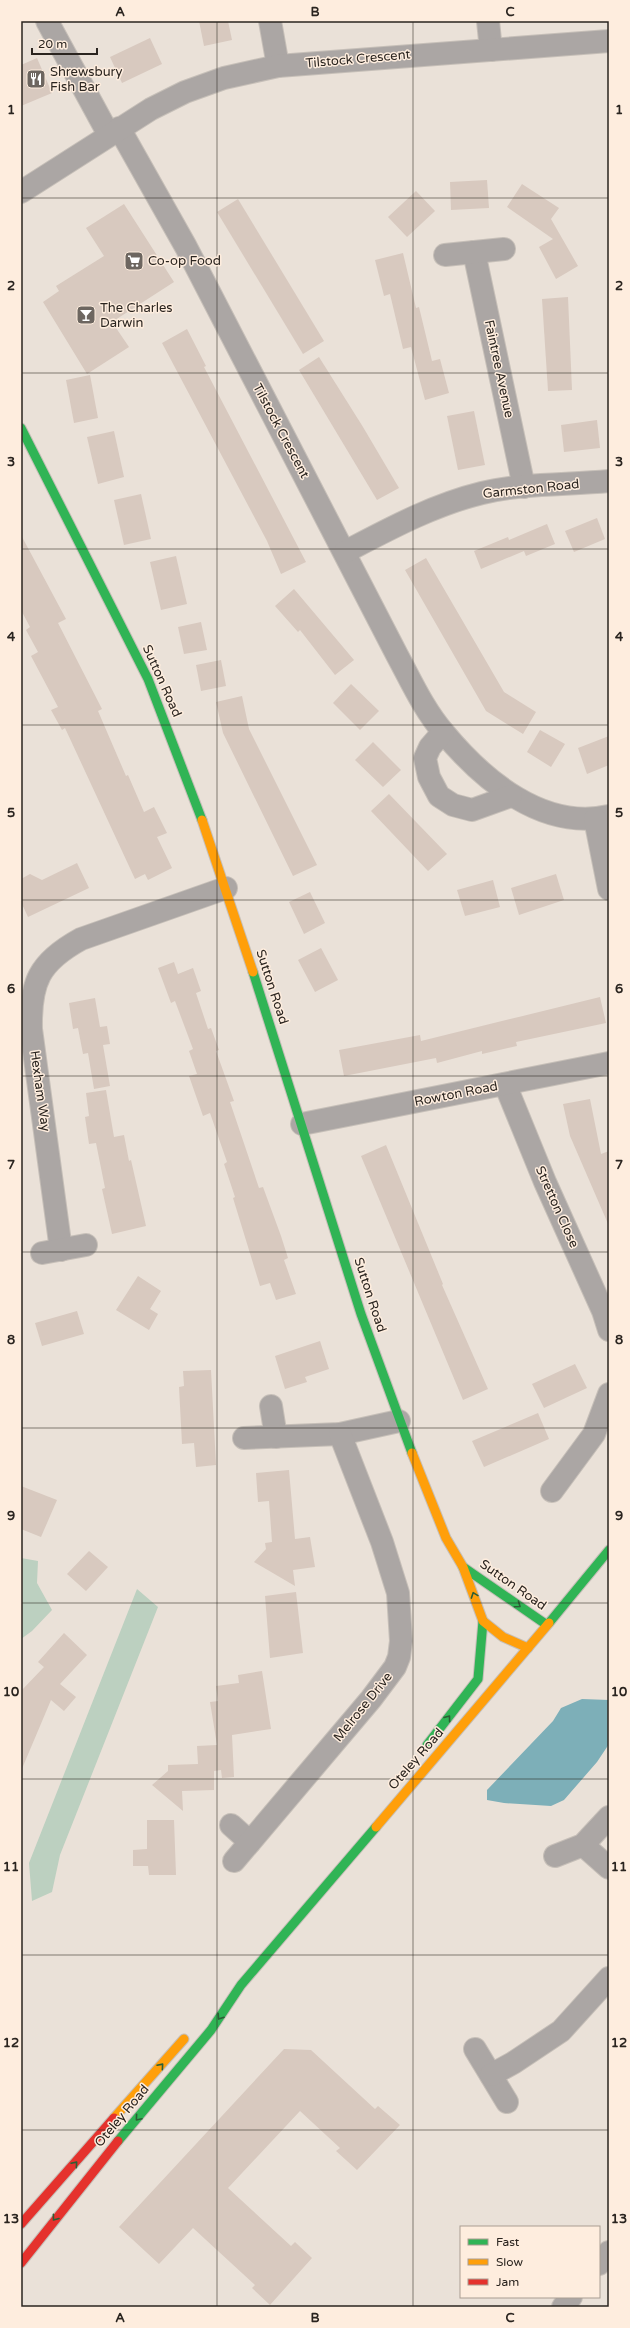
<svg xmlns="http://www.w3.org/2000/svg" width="630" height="2328" viewBox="0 0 630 2328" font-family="'Varela Round',sans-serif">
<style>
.green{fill:#bcd0c0}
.water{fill:#7dafb8}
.building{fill:#d8c9bf}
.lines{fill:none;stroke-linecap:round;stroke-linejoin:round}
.street-casing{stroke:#c6bfb8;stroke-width:24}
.fast-casing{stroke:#c6bfb8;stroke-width:11}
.slow-casing{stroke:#c6bfb8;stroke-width:11}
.jam-casing{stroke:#c6bfb8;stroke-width:11}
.street{stroke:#aba6a4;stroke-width:22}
.fast{stroke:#30b455;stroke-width:9}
.slow{stroke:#ff9f0a;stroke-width:9}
.jam{stroke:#e5322d;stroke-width:9}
.oneway{stroke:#2c5e35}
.grid{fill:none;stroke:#2a241f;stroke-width:1;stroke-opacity:0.55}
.labels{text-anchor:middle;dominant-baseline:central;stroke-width:3;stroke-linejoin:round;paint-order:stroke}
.street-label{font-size:13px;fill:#2a241f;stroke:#feedde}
.poi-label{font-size:13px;fill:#2a241f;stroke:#feedde;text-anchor:start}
.neatline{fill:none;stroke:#2a241f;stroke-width:1.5}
.grid-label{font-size:13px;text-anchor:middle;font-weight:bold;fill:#2a241f}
</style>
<rect width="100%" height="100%" fill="#eae1d8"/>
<g class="green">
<path d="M 21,1558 L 38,1561 L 37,1583 L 52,1610 L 32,1631 L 21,1639 Z"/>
<path d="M 137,1589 L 158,1607 L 60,1855 L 52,1892 L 32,1901 L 29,1863 Z"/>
</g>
<path class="water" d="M 582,1699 L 609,1700 L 609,1744 L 597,1762 L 564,1800 L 551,1806 L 504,1803 L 487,1800 L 487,1790 L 553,1721 L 561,1708 Z"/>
<g class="building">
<path d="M 199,21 L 228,21 L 232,40 L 204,46 Z"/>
<path d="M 150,38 L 162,64 L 122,83 L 110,57 Z"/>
<path d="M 37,58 L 52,93 L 21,106 L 21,65 Z"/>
<path d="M 487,180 L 489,208 L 451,210 L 450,182 Z"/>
<path d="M 522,184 L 559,208 L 551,219 L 578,266 L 556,279 L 539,247 L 553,239 L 507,207 Z"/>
<path d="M 416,191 L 435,211 L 407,237 L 388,217 Z"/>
<path d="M 238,199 L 324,341 L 303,354 L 217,212 Z"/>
<path d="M 124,204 L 174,282 L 112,322 L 129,347 L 87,374 L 43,302 L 59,291 L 56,286 L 104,256 L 86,228 Z"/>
<path d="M 403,253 L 416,308 L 419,307 L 432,361 L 440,359 L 449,393 L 425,400 L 411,347 L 403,349 L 390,294 L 384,296 L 375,260 Z"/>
<path d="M 568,297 L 572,390 L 548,391 L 542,299 Z"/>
<path d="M 187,329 L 206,366 L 204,367 L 306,562 L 281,574 L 267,541 L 162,343 Z"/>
<path d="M 319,357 L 363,427 L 399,488 L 377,500 L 299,370 Z"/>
<path d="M 90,375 L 98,418 L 74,423 L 66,380 Z"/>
<path d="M 474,411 L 485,465 L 458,470 L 447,416 Z"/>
<path d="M 597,420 L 600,448 L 564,452 L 561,425 Z"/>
<path d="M 114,431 L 124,477 L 98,484 L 87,437 Z"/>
<path d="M 141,494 L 151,539 L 124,545 L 114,500 Z"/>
<path d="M 597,518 L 605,539 L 574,552 L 565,531 Z"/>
<path d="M 547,524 L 555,544 L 526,556 L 524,551 L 481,569 L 474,551 L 508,537 L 509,540 Z"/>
<path d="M 21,535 L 66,619 L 58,623 L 102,709 L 98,711 L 126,776 L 128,775 L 144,812 L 154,807 L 167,833 L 157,837 L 172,868 L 148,880 L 145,874 L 135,879 L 65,728 L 62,730 L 51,710 L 58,707 L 31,656 L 38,652 L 26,630 L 30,627 L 21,610 Z"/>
<path d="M 176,556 L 187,604 L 161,610 L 150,562 Z"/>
<path d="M 426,558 L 504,692 L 536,712 L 523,734 L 486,711 L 405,570 Z"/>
<path d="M 294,589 L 354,660 L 335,675 L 300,630 L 298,632 L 275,606 Z"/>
<path d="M 201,622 L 207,650 L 184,654 L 178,627 Z"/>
<path d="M 221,660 L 226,686 L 201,691 L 196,665 Z"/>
<path d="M 351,684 L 379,711 L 360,730 L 333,703 Z"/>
<path d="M 242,696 L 249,729 L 317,865 L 293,876 L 223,733 L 216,702 Z"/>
<path d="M 540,730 L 565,744 L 551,767 L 527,752 Z"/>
<path d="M 609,736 L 609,765 L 587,774 L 578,748 Z"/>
<path d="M 373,742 L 401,770 L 383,787 L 355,760 Z"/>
<path d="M 389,794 L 447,854 L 428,871 L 371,811 Z"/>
<path d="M 77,863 L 89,888 L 28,917 L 21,902 L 21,879 L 30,874 L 42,880 Z"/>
<path d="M 556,874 L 564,900 L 519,915 L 511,888 Z"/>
<path d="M 493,880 L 500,907 L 465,916 L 457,890 Z"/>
<path d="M 310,892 L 325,923 L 304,934 L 289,902 Z"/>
<path d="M 321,948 L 338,980 L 315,992 L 298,960 Z"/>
<path d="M 174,962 L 178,974 L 193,968 L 201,991 L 196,993 L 208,1029 L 211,1028 L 219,1050 L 216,1051 L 234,1101 L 230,1102 L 259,1188 L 263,1187 L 281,1236 L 288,1258 L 284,1260 L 296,1294 L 276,1300 L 270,1283 L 260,1286 L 233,1198 L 235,1197 L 224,1164 L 227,1162 L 210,1113 L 203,1116 L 189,1076 L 197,1074 L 189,1051 L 193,1049 L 175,1001 L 171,1003 L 158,968 Z"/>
<path d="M 600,997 L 606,1023 L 516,1042 L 517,1046 L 482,1054 L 482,1051 L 437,1063 L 436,1058 L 344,1076 L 339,1050 L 420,1035 L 421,1041 Z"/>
<path d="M 95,998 L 100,1027 L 107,1026 L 110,1044 L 103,1045 L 110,1086 L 94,1089 L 88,1053 L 83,1054 L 78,1028 L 73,1029 L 69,1003 Z"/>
<path d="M 106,1090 L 114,1137 L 124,1135 L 129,1161 L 131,1160 L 146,1226 L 112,1234 L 102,1189 L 105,1188 L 96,1143 L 89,1144 L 85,1117 L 89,1116 L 86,1093 Z"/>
<path d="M 590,1099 L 601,1154 L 609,1151 L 609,1226 L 570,1136 L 563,1104 Z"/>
<path d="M 386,1145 L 443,1284 L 442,1285 L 488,1389 L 463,1400 L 361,1156 Z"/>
<path d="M 138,1276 L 161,1291 L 150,1309 L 158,1314 L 149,1330 L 116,1310 Z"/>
<path d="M 77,1311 L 84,1334 L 42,1346 L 35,1323 Z"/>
<path d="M 320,1341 L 329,1369 L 305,1377 L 307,1382 L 285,1389 L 275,1356 Z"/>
<path d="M 575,1364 L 587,1388 L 544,1408 L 532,1384 Z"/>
<path d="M 211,1370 L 216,1465 L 196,1467 L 194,1443 L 182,1444 L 179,1387 L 184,1386 L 183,1371 Z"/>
<path d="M 538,1413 L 549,1439 L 484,1467 L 472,1441 Z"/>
<path d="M 289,1470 L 295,1539 L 310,1537 L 315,1567 L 293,1570 L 295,1586 L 254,1562 L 266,1549 L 265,1543 L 272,1542 L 269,1501 L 258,1502 L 256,1473 Z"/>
<path d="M 21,1486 L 57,1500 L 41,1537 L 21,1529 Z"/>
<path d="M 89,1551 L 108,1567 L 86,1591 L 67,1574 Z"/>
<path d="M 296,1592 L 303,1653 L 270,1658 L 265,1596 Z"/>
<path d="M 64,1633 L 87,1655 L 60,1684 L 76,1697 L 64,1711 L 51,1700 L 21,1771 L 21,1691 L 44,1667 L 38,1662 Z"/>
<path d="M 262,1671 L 271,1729 L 232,1735 L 234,1777 L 222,1778 L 221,1770 L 214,1771 L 214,1790 L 182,1791 L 183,1811 L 152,1785 L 168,1771 L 168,1765 L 198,1764 L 197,1746 L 217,1745 L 210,1702 L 218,1701 L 216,1686 L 239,1683 L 238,1675 Z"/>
<path d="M 147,1820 L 174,1820 L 176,1875 L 149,1875 L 148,1866 L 133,1866 L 133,1850 L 147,1849 Z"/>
<path d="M 284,2049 L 311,2050 L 375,2109 L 378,2106 L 400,2125 L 357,2170 L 336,2151 L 340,2148 L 300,2111 L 228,2188 L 291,2246 L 295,2242 L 312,2258 L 270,2305 L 252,2288 L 255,2285 L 193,2228 L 159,2264 L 119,2227 Z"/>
</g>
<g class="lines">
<g class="street-casing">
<g id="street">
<path d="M 47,21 L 109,135"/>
<path d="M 270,21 L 278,66"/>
<path d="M 488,21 L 491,50"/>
<path d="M 119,128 L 186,247 L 397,655 C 411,681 424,710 444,733 C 483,780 543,831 609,816"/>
<path d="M 21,192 L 151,109 L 185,92 L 224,78 L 278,66 L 609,41"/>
<path d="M 474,252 L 524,487"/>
<path d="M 445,255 L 504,249"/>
<path d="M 345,552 C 389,529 433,505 482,493 C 522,483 567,485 609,481"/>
<path d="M 443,732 L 430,747 L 425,758 L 429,777 L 439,796 L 453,805 L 472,810 L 511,796"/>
<path d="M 595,819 L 609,889"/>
<path d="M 505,1084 L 545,1182 L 603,1311 L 609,1330"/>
<path d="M 302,1124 L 609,1063"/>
<path d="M 61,1250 L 31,1029 C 30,982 39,962 81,939 L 226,888"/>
<path d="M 42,1253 L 86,1245"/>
<path d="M 271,1406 L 276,1437"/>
<path d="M 244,1438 L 340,1434 L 399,1421"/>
<path d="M 552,1491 L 594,1434 L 609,1394"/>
<path d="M 231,1825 L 250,1842"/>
<path d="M 583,1845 L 609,1868"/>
<path d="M 555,1856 L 583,1845 L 609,1817"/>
<path d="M 234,1861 L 371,1699 L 395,1667 L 399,1657 L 401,1641 L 398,1593 L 382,1542 L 340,1434"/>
<path d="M 475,2049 L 507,2102"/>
<path d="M 491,2075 L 513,2063 L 561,2031 L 609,1978"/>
<path d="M 599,2264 L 609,2252"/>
<path d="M 563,2307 L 571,2297"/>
</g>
</g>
<g class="fast-casing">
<g id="fast">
<path d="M 21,428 L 148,679 L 202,820"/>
<path d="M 253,972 L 361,1314 L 412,1453"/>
<path d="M 463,1567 L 547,1625"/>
<path d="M 549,1623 L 609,1550"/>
<path d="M 427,1745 L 478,1679 L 483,1621"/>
<path d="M 118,2141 L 211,2030 L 241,1985 L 376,1827"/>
</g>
</g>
<g class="slow-casing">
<g id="slow">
<path d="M 202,820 L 253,972"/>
<path d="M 412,1453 L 446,1538 L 463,1567 L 483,1621 L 503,1637 L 528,1648"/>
<path d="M 376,1827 L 549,1623"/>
<path d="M 114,2118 L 184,2039"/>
</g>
</g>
<g class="jam-casing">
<g id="jam">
<path d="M 21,2224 L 114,2118"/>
<path d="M 21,2263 L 118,2141"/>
</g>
</g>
<use href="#street" class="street"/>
<use href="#fast" class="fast"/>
<use href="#slow" class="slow"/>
<use href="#jam" class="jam"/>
</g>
<defs><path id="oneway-chevron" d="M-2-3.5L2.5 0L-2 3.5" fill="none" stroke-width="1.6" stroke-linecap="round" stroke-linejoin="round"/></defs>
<g class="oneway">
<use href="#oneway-chevron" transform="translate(474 1595) rotate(-110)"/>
<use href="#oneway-chevron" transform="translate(518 1605) rotate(35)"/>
<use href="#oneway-chevron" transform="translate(448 1718) rotate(-53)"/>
<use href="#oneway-chevron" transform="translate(220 2017) rotate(123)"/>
<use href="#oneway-chevron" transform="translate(161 2066) rotate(-49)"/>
<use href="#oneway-chevron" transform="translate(138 2118) rotate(130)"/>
<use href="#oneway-chevron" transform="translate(75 2164) rotate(-49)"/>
<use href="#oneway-chevron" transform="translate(55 2218) rotate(127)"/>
</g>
<path class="grid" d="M 217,21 L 217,2307M 413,21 L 413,2307M 21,198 L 609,198M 21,373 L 609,373M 21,549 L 609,549M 21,725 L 609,725M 21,900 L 609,900M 21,1076 L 609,1076M 21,1252 L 609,1252M 21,1428 L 609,1428M 21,1603 L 609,1603M 21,1779 L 609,1779M 21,1955 L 609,1955M 21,2130 L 609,2130"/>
<defs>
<g id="restaurant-square" transform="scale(1)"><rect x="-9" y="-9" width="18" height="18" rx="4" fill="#6d6660" stroke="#feedde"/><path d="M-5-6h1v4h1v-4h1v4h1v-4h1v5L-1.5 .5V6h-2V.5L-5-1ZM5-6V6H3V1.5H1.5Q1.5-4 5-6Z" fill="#fff"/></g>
<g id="supermarket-square" transform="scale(1)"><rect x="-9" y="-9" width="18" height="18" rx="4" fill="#6d6660" stroke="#feedde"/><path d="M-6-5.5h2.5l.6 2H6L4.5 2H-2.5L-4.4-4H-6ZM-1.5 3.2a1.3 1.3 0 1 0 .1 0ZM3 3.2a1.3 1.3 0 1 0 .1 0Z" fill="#fff"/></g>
<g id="bar-square" transform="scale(1)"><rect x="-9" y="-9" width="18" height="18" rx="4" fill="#6d6660" stroke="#feedde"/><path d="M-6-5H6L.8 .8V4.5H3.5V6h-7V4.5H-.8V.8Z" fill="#fff"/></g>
</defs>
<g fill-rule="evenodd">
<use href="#restaurant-square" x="36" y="79"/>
<use href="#supermarket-square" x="134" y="261"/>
<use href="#bar-square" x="86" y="315"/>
</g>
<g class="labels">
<g class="street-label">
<text transform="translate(358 59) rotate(-5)">Tilstock Crescent</text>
<text transform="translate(499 369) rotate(78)">Faintree Avenue</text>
<text transform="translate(281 431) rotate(62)">Tilstock Crescent</text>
<text transform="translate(531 489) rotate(-6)">Garmston Road</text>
<text transform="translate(162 681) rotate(66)">Sutton Road</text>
<text transform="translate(272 987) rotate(72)">Sutton Road</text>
<text transform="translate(40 1091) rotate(82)">Hexham Way</text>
<text transform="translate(456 1094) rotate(-11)">Rowton Road</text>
<text transform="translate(557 1207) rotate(66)">Stretton Close</text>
<text transform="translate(370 1295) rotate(72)">Sutton Road</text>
<text transform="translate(513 1585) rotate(35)">Sutton Road</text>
<text transform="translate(363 1707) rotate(-51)">Melrose Drive</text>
<text transform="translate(416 1759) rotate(-49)">Oteley Road</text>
<text transform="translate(122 2116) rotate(-50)">Oteley Road</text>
</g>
<g class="poi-label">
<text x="50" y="72">Shrewsbury<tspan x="50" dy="15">Fish Bar</tspan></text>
<text x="148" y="261">Co-op Food</text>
<text x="100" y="308">The Charles<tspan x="100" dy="15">Darwin</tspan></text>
</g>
</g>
<rect width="630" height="2328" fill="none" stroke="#feedde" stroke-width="44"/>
<rect x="460" y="2226" width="140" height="72" fill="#feedde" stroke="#a99d92"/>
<rect x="468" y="2239" width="20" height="6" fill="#30b455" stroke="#a99d92"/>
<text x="496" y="2246" font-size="12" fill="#2a241f">Fast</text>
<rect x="468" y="2259" width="20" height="6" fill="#ff9f0a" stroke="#a99d92"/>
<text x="496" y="2266" font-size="12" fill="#2a241f">Slow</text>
<rect x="468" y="2279" width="20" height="6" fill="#e5322d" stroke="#a99d92"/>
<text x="496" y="2286" font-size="12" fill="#2a241f">Jam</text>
<path d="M32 48v6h65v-6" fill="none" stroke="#2a241f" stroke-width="2"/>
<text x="38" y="48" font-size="12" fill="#2a241f" stroke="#feedde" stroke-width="3" paint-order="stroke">20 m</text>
<rect x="22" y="22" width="586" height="2284" class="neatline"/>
<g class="grid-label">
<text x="120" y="16">A</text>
<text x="315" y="16">B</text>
<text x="510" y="16">C</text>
<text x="11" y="114">1</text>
<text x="619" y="114">1</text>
<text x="11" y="290">2</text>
<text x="619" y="290">2</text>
<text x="11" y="466">3</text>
<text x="619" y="466">3</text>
<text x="11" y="641">4</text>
<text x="619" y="641">4</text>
<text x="11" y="817">5</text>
<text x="619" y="817">5</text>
<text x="11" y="993">6</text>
<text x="619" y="993">6</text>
<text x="11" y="1169">7</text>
<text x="619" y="1169">7</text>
<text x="11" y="1344">8</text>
<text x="619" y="1344">8</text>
<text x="11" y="1520">9</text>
<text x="619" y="1520">9</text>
<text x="11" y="1696">10</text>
<text x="619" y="1696">10</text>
<text x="11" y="1871">11</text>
<text x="619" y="1871">11</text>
<text x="11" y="2047">12</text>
<text x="619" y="2047">12</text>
<text x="11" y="2223">13</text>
<text x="619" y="2223">13</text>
<text x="120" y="2322">A</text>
<text x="315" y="2322">B</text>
<text x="510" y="2322">C</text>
</g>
</svg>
